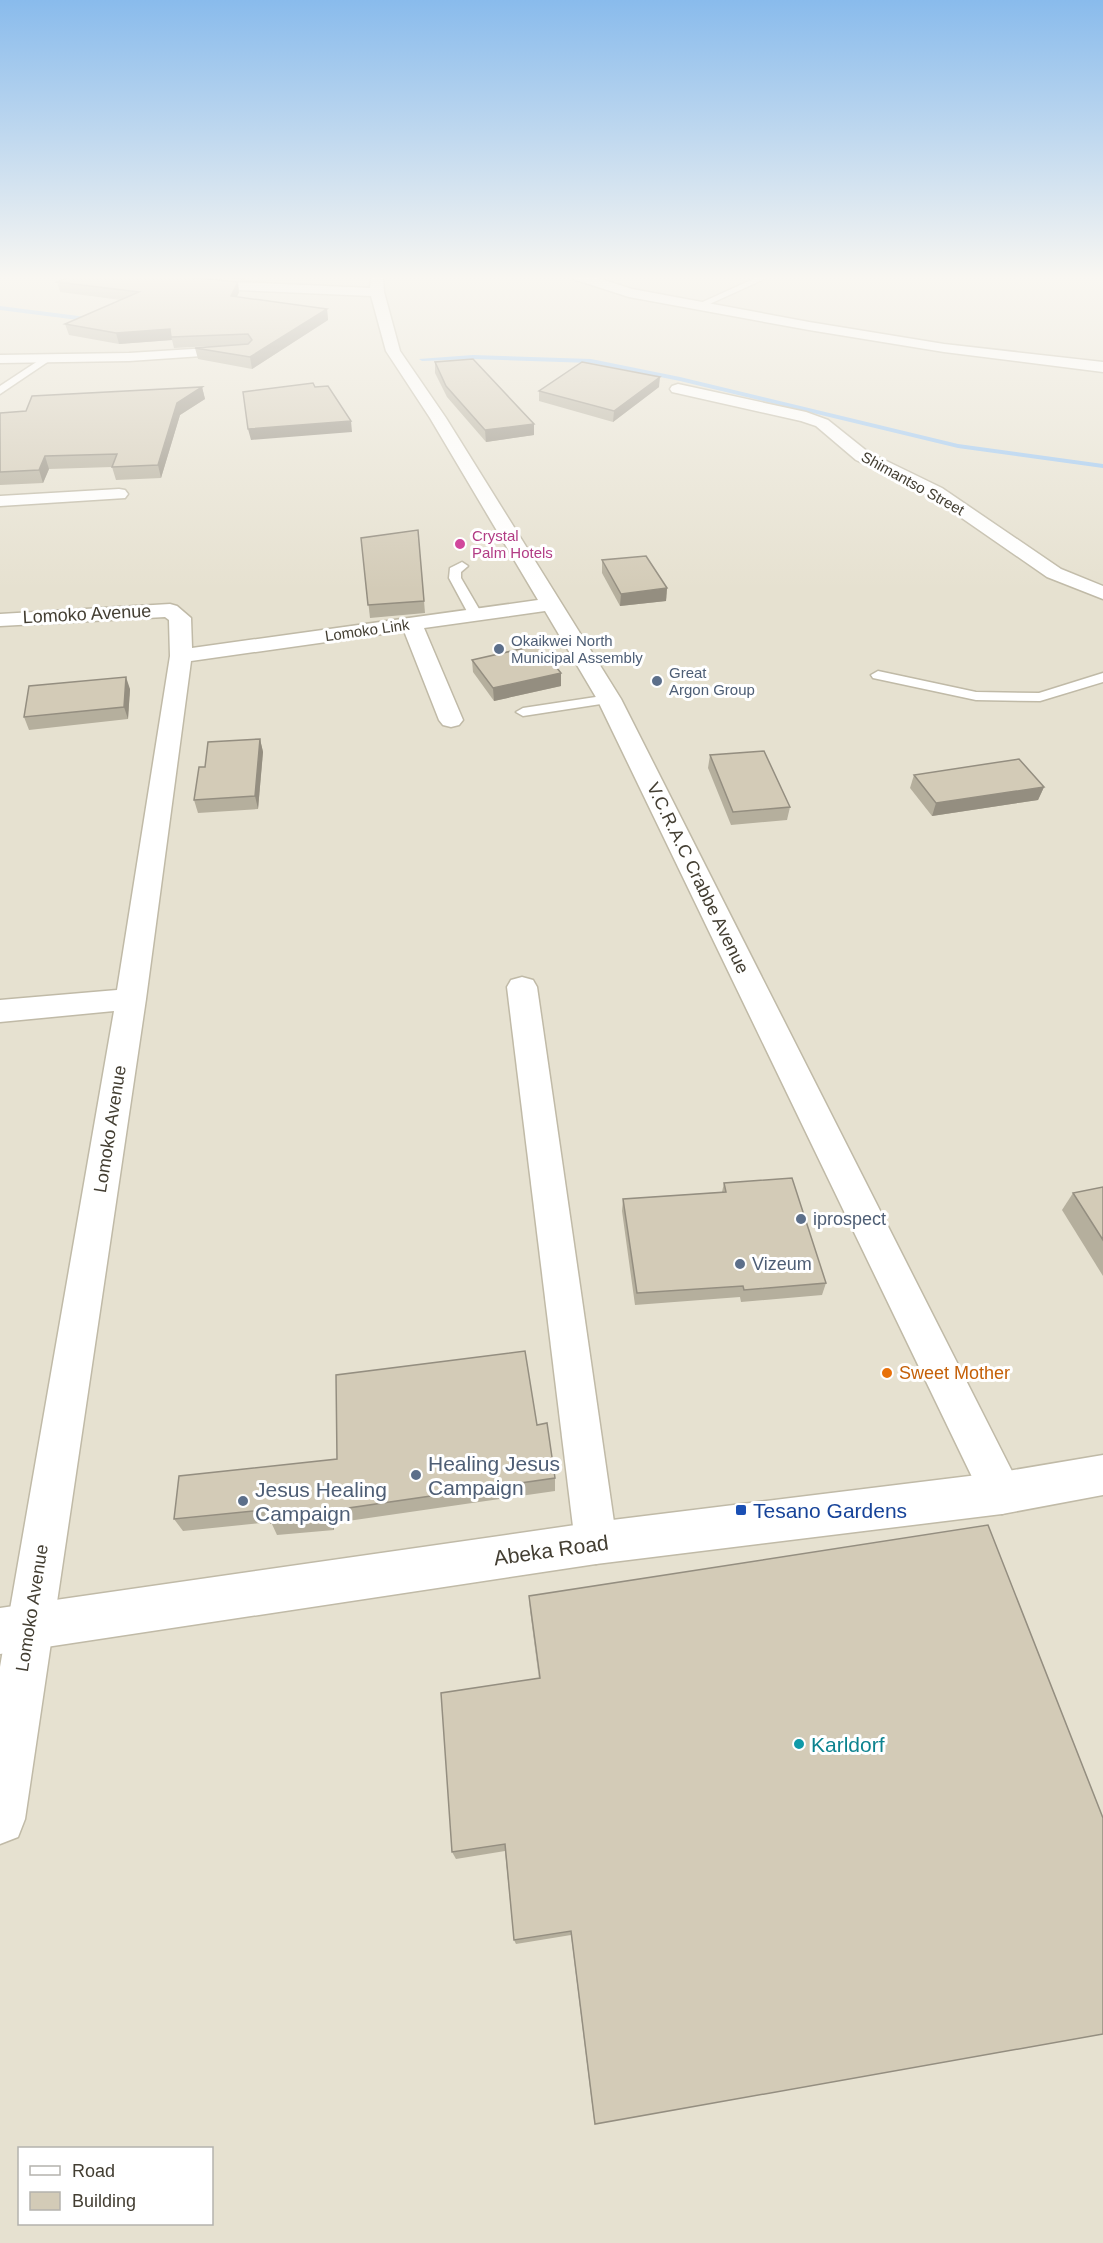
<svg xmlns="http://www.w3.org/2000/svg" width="1103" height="2243" viewBox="0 0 1103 2243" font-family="Arial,sans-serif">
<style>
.residential{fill:#e6e1d0;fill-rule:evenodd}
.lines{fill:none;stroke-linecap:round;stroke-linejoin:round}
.stream{fill:#9bc6f1;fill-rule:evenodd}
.service-casing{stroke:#c0baa7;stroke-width:3}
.minor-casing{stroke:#c0baa7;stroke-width:3}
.tertiary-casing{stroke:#c0baa7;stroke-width:3}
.service{fill:#fff;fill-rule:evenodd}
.minor{fill:#fff;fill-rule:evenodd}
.tertiary{fill:#fff;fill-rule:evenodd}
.wall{fill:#b5af9d}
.shaded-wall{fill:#948e80}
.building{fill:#d3cbb7;stroke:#948e80;stroke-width:1.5}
.hotel-dot{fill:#d1479c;stroke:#fff;stroke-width:2}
.service-dot{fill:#5c6f8a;stroke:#fff;stroke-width:2}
.food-dot{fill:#e8710a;stroke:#fff;stroke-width:2}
.transit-dot{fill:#1a4fb4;stroke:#fff;stroke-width:2}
.culture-dot{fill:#0f9aa8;stroke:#fff;stroke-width:2}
.labels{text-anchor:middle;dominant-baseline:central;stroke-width:6;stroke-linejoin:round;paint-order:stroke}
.far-street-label{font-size:15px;fill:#433e32;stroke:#fff}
.far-hotel-label{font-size:15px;fill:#b23c85;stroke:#fff;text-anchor:start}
.far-service-label{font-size:15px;fill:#4e5e75;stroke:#fff;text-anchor:start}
.street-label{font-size:18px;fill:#433e32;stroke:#fff}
.service-label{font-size:18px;fill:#4e5e75;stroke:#fff;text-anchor:start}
.food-label{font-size:18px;fill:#c56008;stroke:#fff;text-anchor:start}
.near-service-label{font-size:21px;fill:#4e5e75;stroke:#fff;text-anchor:start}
.near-transit-label{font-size:21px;fill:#164399;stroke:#fff;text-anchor:start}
.near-street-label{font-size:21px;fill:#433e32;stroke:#fff}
.near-culture-label{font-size:21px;fill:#0d838f;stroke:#fff;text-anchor:start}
</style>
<rect width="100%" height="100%" fill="#f2eee2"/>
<path class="residential" d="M 0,276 L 1103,276 L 1103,2243 L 0,2243 ZM 20,2148 L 212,2148 L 212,2224 L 20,2224 Z"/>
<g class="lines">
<g class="stream">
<path d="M 0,306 L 94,318 L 97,320 L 94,322 L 0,310 Z"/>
<path d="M 473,355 L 591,359 L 680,377 L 958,444 L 1103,464 L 1103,468 L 958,448 L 680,381 L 591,363 L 473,359 L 422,361 L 419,359 Z"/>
</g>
<g class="service-casing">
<g id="service">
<path d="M 760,276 L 771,276 L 703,307 L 696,305 Z"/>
<path d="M 44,357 L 52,359 L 0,394 L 0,386 Z"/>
<path d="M 462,562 L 468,566 L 461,572 L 461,578 L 482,614 L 480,617 L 470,617 L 449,578 L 450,568 Z"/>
<path d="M 878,671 L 976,692 L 1039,693 L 1103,673 L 1103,682 L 1040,701 L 976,700 L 873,678 L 871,675 Z"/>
<path d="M 609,695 L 614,696 L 616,699 L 614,702 L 523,716 L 516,712 L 523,708 Z"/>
</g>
</g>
<g class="minor-casing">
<g id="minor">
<path d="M 133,276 L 171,276 L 214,281 L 370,288 L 371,276 L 383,276 L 384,292 L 400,351 L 446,418 L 621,699 L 1023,1493 L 1017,1508 L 1002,1514 L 987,1508 L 597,699 L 545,611 L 424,628 L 463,720 L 459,725 L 451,727 L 443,725 L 439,720 L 404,631 L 191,661 L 146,999 L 25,1819 L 18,1837 L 0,1844 L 0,1667 L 114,1011 L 0,1022 L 0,1000 L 117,990 L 170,656 L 169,620 L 165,617 L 0,626 L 0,614 L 170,604 L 177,606 L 191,618 L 192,648 L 538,600 L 430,418 L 386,351 L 371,296 L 214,289 L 140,280 Z"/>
<path d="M 571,276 L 591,276 L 632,289 L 809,322 L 944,344 L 1103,362 L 1103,372 L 944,352 L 809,330 L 629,297 L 573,279 Z"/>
<path d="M 241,346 L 246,347 L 248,350 L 246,353 L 129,361 L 0,363 L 0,355 L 129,353 Z"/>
<path d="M 678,384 L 806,412 L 828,420 L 868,452 L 942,488 L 1061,569 L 1103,586 L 1103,599 L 1047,577 L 930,496 L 856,460 L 816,426 L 801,421 L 672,392 L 670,389 L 672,386 Z"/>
<path d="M 119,489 L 125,490 L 128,494 L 125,498 L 0,506 L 0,496 Z"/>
<path d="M 522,977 L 533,980 L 537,987 L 617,1543 L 611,1558 L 596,1564 L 581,1558 L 575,1543 L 507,987 L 511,980 Z"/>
</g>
</g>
<g class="tertiary-casing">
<path id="tertiary" d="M 1103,1455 L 1103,1495 L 1002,1514 L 596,1564 L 0,1654 L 0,1608 L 596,1522 L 1002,1472 Z"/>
</g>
<use href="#service" class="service"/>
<use href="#minor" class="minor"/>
<use href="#tertiary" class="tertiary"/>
</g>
<g class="wall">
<path d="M 196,276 L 247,276 L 245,280 Z"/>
<path d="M 57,282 L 239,292 L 237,297 L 327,309 L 328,320 L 252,369 L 198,359 L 195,348 L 212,346 L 174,348 L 172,340 L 119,344 L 69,335 L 65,324 L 121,300 L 60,292 Z"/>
<path d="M 435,362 L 534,424 L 534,435 L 486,442 L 447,397 L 435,373 Z"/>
<path d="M 202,387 L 205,399 L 180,415 L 161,478 L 116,480 L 112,467 L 49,469 L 43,483 L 0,485 L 0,413 L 26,411 Z"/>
<path d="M 659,387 L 613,422 L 539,401 L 539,391 Z"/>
<path d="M 418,530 L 425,613 L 370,618 L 361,538 Z"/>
<path d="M 602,560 L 667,588 L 666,601 L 620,606 L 602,573 Z"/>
<path d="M 472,660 L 561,673 L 561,686 L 494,701 L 473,672 Z"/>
<path d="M 130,689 L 128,719 L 29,730 L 24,717 Z"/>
<path d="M 260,739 L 263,752 L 258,809 L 198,813 L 194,800 Z"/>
<path d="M 710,755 L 790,807 L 787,820 L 731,825 L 708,768 Z"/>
<path d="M 914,775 L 1044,787 L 1038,800 L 932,816 L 910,788 Z"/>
<path d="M 724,1183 L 826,1283 L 822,1295 L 741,1302 L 740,1297 L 635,1305 L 622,1211 L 623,1199 L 722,1192 Z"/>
<path d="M 1103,1187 L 1103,1276 L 1062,1210 L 1073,1193 Z"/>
<path d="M 537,1425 L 555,1478 L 555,1491 L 334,1523 L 334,1530 L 277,1535 L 271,1522 L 183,1531 L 174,1519 L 337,1459 Z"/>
<path d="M 529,1596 L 595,2124 L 594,2120 L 571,1935 L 516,1944 L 514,1940 L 505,1851 L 456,1859 L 452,1852 L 539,1679 L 530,1610 Z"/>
</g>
<g class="shaded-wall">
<path d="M 238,282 L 239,292 L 232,307 L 231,296 Z"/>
<path d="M 327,309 L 328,320 L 252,369 L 250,357 Z"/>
<path d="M 170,329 L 172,340 L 119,344 L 116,333 Z"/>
<path d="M 660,377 L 659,387 L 613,422 L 614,411 Z"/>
<path d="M 202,387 L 205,399 L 180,415 L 161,478 L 158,465 L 177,403 Z"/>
<path d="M 351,421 L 352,432 L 251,440 L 248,429 Z"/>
<path d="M 534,424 L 534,435 L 486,442 L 485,430 Z"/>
<path d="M 45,456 L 49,469 L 43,483 L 39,470 Z"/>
<path d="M 667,588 L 666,601 L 620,606 L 621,594 Z"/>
<path d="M 561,673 L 561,686 L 494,701 L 493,688 Z"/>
<path d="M 126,677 L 130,689 L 128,719 L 124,707 Z"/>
<path d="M 260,739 L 263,752 L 258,809 L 255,796 Z"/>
<path d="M 1044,787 L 1038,800 L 932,816 L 936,803 Z"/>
<path d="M 328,1511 L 334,1523 L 334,1530 L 328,1517 Z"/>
</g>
<g class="building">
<path d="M 70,276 L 177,276 L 238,282 L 231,296 L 327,309 L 250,357 L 195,348 L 248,344 L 252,340 L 248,334 L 171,337 L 170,329 L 116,333 L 65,324 L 139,292 L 57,282 Z"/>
<path d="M 473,359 L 534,424 L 485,430 L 446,386 L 435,362 Z"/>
<path d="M 582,362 L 660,377 L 614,411 L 539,391 Z"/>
<path d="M 313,383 L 315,387 L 328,386 L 351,421 L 248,429 L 243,392 Z"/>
<path d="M 202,387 L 177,403 L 158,465 L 112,467 L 117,454 L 45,456 L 39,470 L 0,472 L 0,413 L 26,411 L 32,396 Z"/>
<path d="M 418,530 L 424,601 L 368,605 L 361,538 Z"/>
<path d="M 646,556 L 667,588 L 621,594 L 602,560 Z"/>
<path d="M 538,645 L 561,673 L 493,688 L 472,660 Z"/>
<path d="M 126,677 L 124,707 L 24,717 L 29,686 Z"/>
<path d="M 260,739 L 255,796 L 194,800 L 199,767 L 205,767 L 208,742 Z"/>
<path d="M 764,751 L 790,807 L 733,812 L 710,755 Z"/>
<path d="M 1019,759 L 1044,787 L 936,803 L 914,775 Z"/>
<path d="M 792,1178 L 826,1283 L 744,1290 L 743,1286 L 637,1293 L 623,1199 L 726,1192 L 724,1183 Z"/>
<path d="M 1103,1187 L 1103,1240 L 1073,1193 Z"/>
<path d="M 525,1351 L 537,1425 L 547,1423 L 555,1478 L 328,1511 L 328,1517 L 271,1523 L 272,1509 L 174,1519 L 179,1476 L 337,1459 L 336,1375 Z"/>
<path d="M 988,1525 L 1103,1818 L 1103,2034 L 595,2124 L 571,1931 L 514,1940 L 505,1844 L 452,1852 L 441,1693 L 540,1678 L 529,1596 Z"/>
</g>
<linearGradient id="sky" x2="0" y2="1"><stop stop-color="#89bbec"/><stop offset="0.47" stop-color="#f9f7f2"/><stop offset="1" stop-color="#f9f7f2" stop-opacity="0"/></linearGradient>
<rect width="1103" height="590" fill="url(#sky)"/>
<circle class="hotel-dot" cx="460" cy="544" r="6"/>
<g class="service-dot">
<circle cx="499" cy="649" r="6"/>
<circle cx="657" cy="681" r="6"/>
<circle cx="801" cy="1219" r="6"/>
<circle cx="740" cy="1264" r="6"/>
<circle cx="416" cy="1475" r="6"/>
<circle cx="243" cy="1501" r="6"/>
</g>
<circle class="food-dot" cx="887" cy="1373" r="6"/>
<rect class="transit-dot" x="735" y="1504" width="12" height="12" rx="3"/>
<circle class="culture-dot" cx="799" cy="1744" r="6"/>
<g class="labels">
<g class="far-street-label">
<text transform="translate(913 483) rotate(29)">Shimantso Street</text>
<text transform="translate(367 630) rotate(-8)">Lomoko Link</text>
</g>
<g class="far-hotel-label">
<text x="472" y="535">Crystal<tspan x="472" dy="17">Palm Hotels</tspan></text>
</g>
<g class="far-service-label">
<text x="511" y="640">Okaikwei North<tspan x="511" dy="17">Municipal Assembly</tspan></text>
<text x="669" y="672">Great<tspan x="669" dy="17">Argon Group</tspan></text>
</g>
<g class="street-label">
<text transform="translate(87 614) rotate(-3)">Lomoko Avenue</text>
<text transform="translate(698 878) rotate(64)">V.C.R.A.C Crabbe Avenue</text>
<text transform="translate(110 1129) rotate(-81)">Lomoko Avenue</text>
<text transform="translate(32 1608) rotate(-81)">Lomoko Avenue</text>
</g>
<g class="service-label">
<text x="813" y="1219">iprospect</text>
<text x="752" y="1264">Vizeum</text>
</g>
<g class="food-label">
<text x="899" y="1373">Sweet Mother</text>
</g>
<g class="near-service-label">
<text x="428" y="1463">Healing Jesus<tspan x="428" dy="24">Campaign</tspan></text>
<text x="255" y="1489">Jesus Healing<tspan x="255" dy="24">Campaign</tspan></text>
</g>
<g class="near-transit-label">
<text x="753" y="1510">Tesano Gardens</text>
</g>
<g class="near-street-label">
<text transform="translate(551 1550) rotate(-8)">Abeka Road</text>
</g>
<g class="near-culture-label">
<text x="811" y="1744">Karldorf</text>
</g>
</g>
<rect x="18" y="2147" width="195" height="78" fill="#ffffff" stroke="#b4b2ad" stroke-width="1.5"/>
<rect x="30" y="2166" width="30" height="9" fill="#ffffff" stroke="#b4b2ad" stroke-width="1.5"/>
<text x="72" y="2177" font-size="18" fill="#433e32">Road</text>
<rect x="30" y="2192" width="30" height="18" fill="#d3cbb7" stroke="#b4b2ad" stroke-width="1.5"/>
<text x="72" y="2207" font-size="18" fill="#433e32">Building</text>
</svg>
